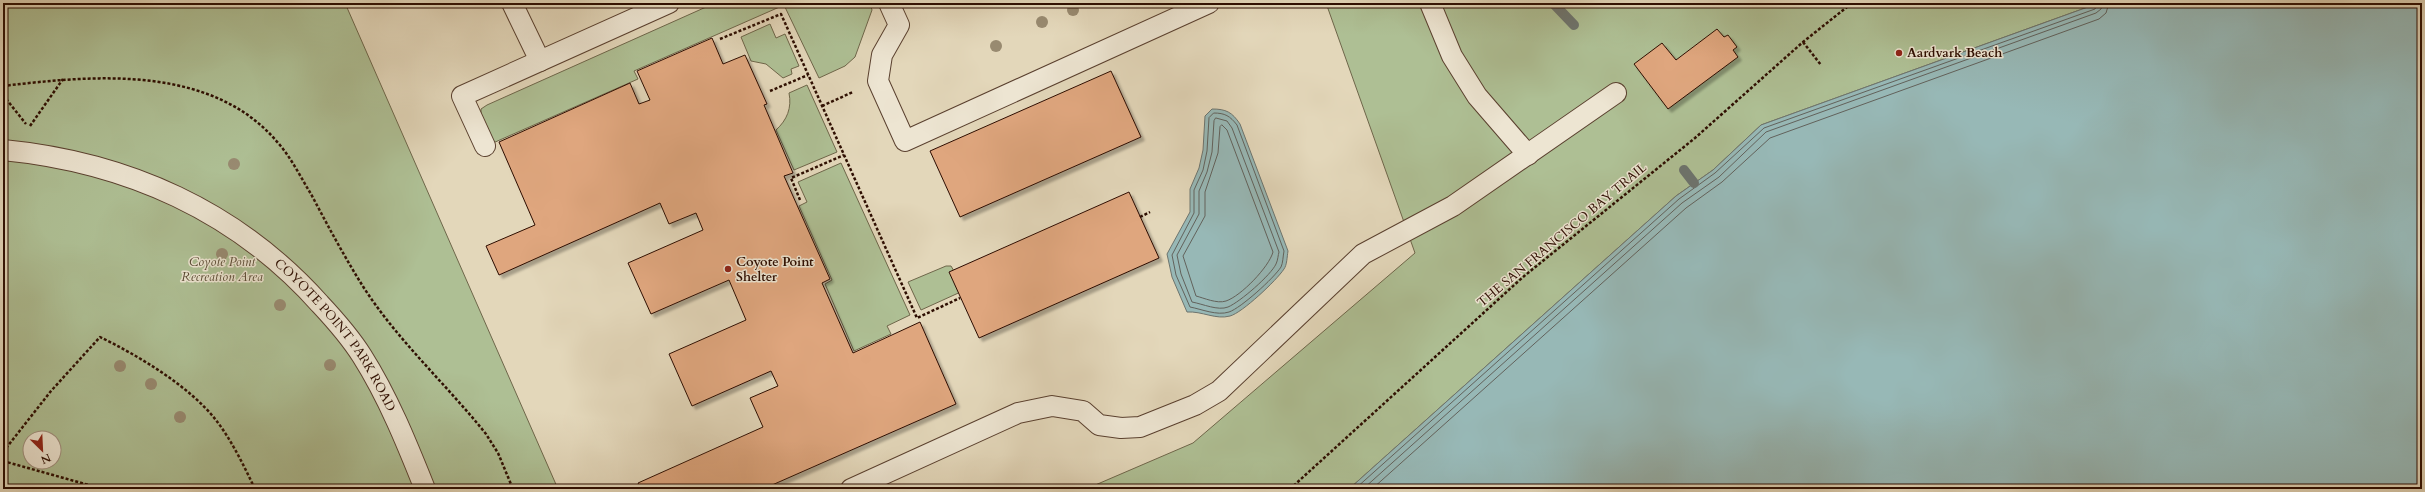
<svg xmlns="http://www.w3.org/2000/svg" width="2425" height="492" viewBox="0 0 2425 492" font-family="Cardo,serif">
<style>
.green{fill:#aebf94;stroke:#6e664a;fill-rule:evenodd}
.water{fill:#97b8b6;stroke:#6d746e}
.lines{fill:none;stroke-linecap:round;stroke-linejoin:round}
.shore{stroke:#62625c;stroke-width:1}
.stream{stroke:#6d746e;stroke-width:10}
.building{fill:#dfa67e;stroke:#2d0d01;filter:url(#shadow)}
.lane-casing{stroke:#5a402f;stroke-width:22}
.path{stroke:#2d0d01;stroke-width:2.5;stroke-dasharray:3 2;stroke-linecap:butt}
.lane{stroke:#ede5d2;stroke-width:20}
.tree{fill:#988a70}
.poi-dot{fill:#8f2418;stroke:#ede5d2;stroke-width:1.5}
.labels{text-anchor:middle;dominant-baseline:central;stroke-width:3;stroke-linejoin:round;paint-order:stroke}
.poi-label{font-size:13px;font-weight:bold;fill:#2d0d01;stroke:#ede5d2;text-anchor:start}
.street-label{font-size:13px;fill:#2d0d01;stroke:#ede5d2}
.park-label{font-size:13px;font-style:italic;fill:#5a4b34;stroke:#ede5d2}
</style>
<defs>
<filter id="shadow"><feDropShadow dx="3.5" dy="3.5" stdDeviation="1" flood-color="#0004"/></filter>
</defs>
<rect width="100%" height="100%" fill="#e3d7ba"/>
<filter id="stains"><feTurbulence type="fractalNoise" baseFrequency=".005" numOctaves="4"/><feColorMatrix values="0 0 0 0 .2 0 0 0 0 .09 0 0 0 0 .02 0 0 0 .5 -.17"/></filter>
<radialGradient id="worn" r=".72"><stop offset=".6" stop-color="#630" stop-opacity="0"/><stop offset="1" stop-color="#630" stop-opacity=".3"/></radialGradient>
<g class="green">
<path d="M 3,3 L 345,3 L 558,489 L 3,489 ZM 30,438 L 54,438 L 54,462 L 30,462 Z"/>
<path d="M 715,3 L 870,3 L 872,10 L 855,57 L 845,66 L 819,78 L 784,5 L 634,71 L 638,79 L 493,143 L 481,115 L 481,109 L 487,105 Z"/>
<path d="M 1326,3 L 2099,3 L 1761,125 L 1713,170 L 1676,196 L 1349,489 L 1086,489 L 1193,443 L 1415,253 Z"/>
<path d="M 770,24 L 776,38 L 785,34 L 799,66 L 791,69 L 792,74 L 783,78 L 766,64 L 751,61 L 741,37 Z"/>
<path d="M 807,85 L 837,152 L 794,170 L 776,130 C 787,120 792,108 789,93 Z"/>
<path d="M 841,163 L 910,315 L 887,326 L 891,334 L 854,351 L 825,284 L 832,280 L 799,206 L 807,202 L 798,182 Z"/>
<path d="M 946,266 L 951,266 L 965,290 L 921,310 L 908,282 Z"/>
</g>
<g class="water">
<path d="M 2099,3 L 2422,3 L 2422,489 L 1349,489 L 1676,196 L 1713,170 L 1761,125 Z"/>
<path d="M 1212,109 C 1226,109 1232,112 1240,124 L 1288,251 C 1287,257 1287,265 1284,269 C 1277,280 1242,313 1230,316 C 1216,320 1202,311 1187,312 L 1172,277 L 1167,254 L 1190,212 L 1190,189 L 1199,168 L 1203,150 L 1205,116 Z"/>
</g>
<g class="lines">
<g class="shore">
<path d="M 1214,113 C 1225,113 1230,116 1237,125 L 1284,251 C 1283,256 1283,263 1281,267 C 1274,278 1241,308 1229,312 C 1217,316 1201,309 1190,307 L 1176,275 L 1172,255 L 1194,213 L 1194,190 L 1203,170 L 1207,151 L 1209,118 Z"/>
<path d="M 1216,118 L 1227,121 L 1232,128 L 1279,252 C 1278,255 1278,260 1276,264 C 1271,275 1240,302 1228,307 C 1218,311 1203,304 1192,302 L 1181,274 L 1177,255 L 1199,214 L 1199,191 L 1207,172 L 1212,152 L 1214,121 Z"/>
<path d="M 1222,125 L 1227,130 L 1273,252 C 1269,267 1241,296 1226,301 C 1217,304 1204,298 1196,296 L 1183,256 L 1205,216 L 1205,192 L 1218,153 L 1220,127 Z"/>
<path d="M 1355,489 L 1679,199 L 1715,173 L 1764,128 L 2095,9 L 2098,3"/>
<path d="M 1363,489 L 1682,203 L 1719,177 L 1766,132 L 2096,13 L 2101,9 L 2103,3"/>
<path d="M 1372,489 L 1686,208 L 1722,182 L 1770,138 L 2099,19 L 2106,13 L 2109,3"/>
</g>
<g class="stream">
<path d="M 1553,3 L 1574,25"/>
<path d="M 1684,170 L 1694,183"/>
</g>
</g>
<g class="building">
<path d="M 1717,29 L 1724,37 L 1728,35 L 1737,47 L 1733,50 L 1738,57 L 1668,109 L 1634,64 L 1662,43 L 1676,60 Z"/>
<path d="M 712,38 L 723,64 L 745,55 L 767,104 L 764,105 L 793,173 L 784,176 L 830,279 L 822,283 L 853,353 L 920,322 L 956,404 L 763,489 L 641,489 L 638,483 L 763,427 L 750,398 L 778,386 L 771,371 L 692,406 L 669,354 L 746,320 L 729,280 L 651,314 L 628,263 L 703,230 L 696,213 L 669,224 L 660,203 L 499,275 L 486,246 L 535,225 L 499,142 L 630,83 L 639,104 L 650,100 L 637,71 Z"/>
<path d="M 1111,71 L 1141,137 L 960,217 L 930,151 Z"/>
<path d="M 1129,192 L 1159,258 L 979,338 L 949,272 Z"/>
</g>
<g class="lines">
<g class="lane-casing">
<g id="lane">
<path d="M 512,3 L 540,61"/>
<path d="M 889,3 L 899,25 L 882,55 L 878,81 L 905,141 L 1209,3"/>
<path d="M 1430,3 L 1452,56 L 1477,96 L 1528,155"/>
<path d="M 485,146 L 462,96 L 669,3"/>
<path id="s1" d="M 3,150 C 127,162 237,211 320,304 C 335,320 350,337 362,356 C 388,397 407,444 425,489"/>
<path d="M 851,489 L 1018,413 L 1052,406 L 1083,411 L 1099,425 L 1121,428 L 1140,427 L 1195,405 L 1219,391 L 1363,254 L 1453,206 L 1616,93"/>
</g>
</g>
<g class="path">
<path d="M 720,39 L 781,14 L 917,318 L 960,298"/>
<path d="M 1803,42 L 1821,65"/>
<path d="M 3,86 C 95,75 213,64 279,144 C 292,159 301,178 311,194 C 328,226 345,258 364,288 C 399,342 447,385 486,434 L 498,453 L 513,489"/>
<path d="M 770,91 L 808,75"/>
<path d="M 3,95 L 26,124"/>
<path d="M 822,106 L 853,92"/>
<path d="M 30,126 L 63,79"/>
<path d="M 800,200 L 791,178 L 844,155"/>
<path d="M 1140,217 L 1150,212"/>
<path d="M 3,452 L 51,391 L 100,337 C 139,356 189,386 216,420 C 232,441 244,466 255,489"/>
<path d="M 3,461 L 103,489"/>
<path d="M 1290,489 L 1523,277 L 1695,138 L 1803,42 L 1852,3"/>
</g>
<use href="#lane" class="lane"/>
</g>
<g class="tree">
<circle cx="1073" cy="10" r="6"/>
<circle cx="1042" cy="22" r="6"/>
<circle cx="996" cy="46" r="6"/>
<circle cx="234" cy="164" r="6"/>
<circle cx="222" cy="254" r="6"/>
<circle cx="280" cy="305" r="6"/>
<circle cx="330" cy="365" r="6"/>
<circle cx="120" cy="366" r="6"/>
<circle cx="151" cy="384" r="6"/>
<circle cx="180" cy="417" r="6"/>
</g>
<g class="poi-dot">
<circle cx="1899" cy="53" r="4"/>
<circle cx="728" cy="269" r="4"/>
</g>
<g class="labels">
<g class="poi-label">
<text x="1907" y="53">Aardvark Beach</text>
<text x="736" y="262">Coyote Point<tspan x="736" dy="15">Shelter</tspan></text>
</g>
<g class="street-label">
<text transform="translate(1562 235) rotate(-40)">THE SAN FRANCISCO BAY TRAIL</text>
<text stroke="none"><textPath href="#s1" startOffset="395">COYOTE POINT PARK ROAD</textPath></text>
</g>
<g class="park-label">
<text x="222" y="262">Coyote Point<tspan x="222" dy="15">Recreation Area</tspan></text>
</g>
</g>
<rect width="2425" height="492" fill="none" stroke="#e3d7ba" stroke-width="16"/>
<rect x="4" y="4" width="2417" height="484" fill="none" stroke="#2d0d01" stroke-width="2"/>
<rect x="8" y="8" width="2409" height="476" fill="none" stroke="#2d0d01"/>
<g transform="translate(42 450) rotate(156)"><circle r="19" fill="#ede5d2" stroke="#a08f7e"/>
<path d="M0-3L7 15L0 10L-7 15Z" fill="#8f2418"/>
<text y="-6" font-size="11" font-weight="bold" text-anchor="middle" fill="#2d0d01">N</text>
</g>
<rect width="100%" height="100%" filter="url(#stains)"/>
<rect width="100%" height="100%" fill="url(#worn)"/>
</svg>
